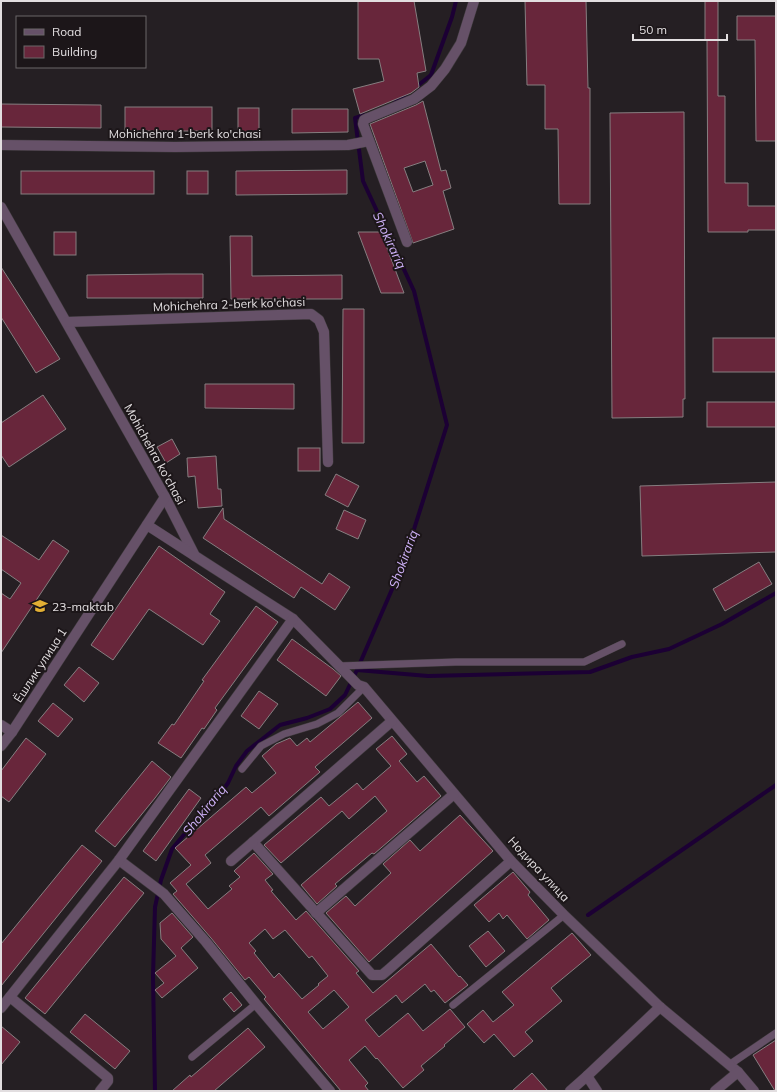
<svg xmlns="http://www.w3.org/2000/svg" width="777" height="1092" viewBox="0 0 777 1092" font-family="Mulish,sans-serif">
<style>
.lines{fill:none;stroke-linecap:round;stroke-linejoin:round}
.stream{stroke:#1c0034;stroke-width:4}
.building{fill:#68263b;stroke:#867e80;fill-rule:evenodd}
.service-casing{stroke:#3f3a3d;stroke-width:8}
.minor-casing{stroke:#3f3a3d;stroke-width:11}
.service{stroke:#665168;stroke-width:7}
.minor{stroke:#665168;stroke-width:10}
.labels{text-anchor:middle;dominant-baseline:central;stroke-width:4;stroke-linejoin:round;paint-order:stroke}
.street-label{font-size:12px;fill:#e2dee0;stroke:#1c1619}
.poi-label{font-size:12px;fill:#e2dee0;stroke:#1c1619;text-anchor:start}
.water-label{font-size:13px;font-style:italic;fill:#ceb1f8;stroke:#1c1619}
</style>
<rect width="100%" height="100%" fill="#251f23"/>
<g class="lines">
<g class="stream">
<path d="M 416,87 L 431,75 L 452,17 L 456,1"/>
<path d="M 393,104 L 407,93"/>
<path d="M 357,670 L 428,676 L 590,672 L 632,657 L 669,649 L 722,624 L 776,593"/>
<path d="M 588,915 L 776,785"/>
<path d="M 155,1091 L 153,976 L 155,907 L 161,880 L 172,849 L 198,818 L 217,798 L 228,783 L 236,766 L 247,751 L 280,725 L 307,718 L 330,709 L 345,695 L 357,670 L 403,564 L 447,425 L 414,291 L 363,181 L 355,118 L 365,115"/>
</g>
</g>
<g class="building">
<path d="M 358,1 L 414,1 L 426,71 L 417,73 L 419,87 L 411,93 L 360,114 L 353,89 L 384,81 L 379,59 L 358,59 Z"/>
<path d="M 525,1 L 586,1 L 588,88 L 590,88 L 590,204 L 559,204 L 558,129 L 545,129 L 545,85 L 527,85 Z"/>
<path d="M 705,1 L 718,1 L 718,96 L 725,96 L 725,183 L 748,183 L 748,206 L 776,206 L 776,230 L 748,230 L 748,232 L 708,232 L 707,40 L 705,40 Z"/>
<path d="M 737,16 L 776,16 L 776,141 L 756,141 L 755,40 L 737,40 Z"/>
<path d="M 423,101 L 441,171 L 446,170 L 451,188 L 443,191 L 454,229 L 413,243 L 370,124 L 416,105 ZM 425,161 L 433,185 L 413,192 L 404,168 Z"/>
<path d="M 1,104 L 101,105 L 101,128 L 1,127 Z"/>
<rect x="125" y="107" width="87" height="24"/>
<rect x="238" y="108" width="21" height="24"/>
<path d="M 292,109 L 348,109 L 348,132 L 292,133 Z"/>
<path d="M 684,112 L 685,399 L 683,399 L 683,417 L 612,418 L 610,113 Z"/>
<path d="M 347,170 L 347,194 L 236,195 L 236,171 Z"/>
<rect x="21" y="171" width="133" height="23"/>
<rect x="187" y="171" width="21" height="23"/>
<rect x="54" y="232" width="22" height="23"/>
<path d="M 358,232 L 381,232 L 404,293 L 381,293 Z"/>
<path d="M 230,236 L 252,236 L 252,276 L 342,275 L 342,299 L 231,299 Z"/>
<path d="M 1,267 L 60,359 L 36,373 L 1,317 Z"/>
<path d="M 168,274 L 203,274 L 203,298 L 87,298 L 87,275 Z"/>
<path d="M 343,309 L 364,309 L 364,443 L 342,443 Z"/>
<rect x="713" y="338" width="63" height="34"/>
<path d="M 205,384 L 294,384 L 294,409 L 205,408 Z"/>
<path d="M 43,395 L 66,429 L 9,467 L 1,455 L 1,423 Z"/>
<rect x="707" y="402" width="69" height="25"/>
<path d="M 172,439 L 180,454 L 166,463 L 157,447 Z"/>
<rect x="298" y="448" width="22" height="23"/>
<path d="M 216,456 L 218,489 L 221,489 L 222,506 L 198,508 L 195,476 L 188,477 L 187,458 Z"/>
<path d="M 336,474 L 359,486 L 348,507 L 325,495 Z"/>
<path d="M 776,482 L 776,552 L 642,556 L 640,486 Z"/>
<path d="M 223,508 L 224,519 L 322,584 L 329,573 L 350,587 L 335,610 L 301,587 L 294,598 L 203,538 Z"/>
<path d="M 344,510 L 366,520 L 358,539 L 336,529 Z"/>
<path d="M 1,535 L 39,560 L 53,540 L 69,551 L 1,653 L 1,593 L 10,599 L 21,583 L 1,569 Z"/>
<path d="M 159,546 L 225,592 L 210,614 L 220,621 L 203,645 L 149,609 L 113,660 L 91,645 Z"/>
<path d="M 759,562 L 772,584 L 725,611 L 713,589 Z"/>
<path d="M 256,606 L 278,622 L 215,708 L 217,710 L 204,729 L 202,728 L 181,758 L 158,743 L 172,724 L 174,725 L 204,681 L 202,680 Z"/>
<path d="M 292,639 L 333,669 L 341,676 L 326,696 L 277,660 Z"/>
<path d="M 79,667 L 99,683 L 84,702 L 64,685 Z"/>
<path d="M 259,691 L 278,704 L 259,729 L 241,716 Z"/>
<path d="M 358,702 L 372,718 L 315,767 L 320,772 L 269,816 L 261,807 L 205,855 L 211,863 L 186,884 L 208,909 L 232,889 L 229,886 L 240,877 L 234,871 L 254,853 L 273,874 L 265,880 L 273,890 L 271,891 L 296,920 L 306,911 L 359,971 L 356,973 L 373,993 L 431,944 L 459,977 L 460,976 L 468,985 L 445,1003 L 434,990 L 431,992 L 425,984 L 402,1003 L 396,995 L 365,1020 L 379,1037 L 408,1013 L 423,1031 L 450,1009 L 465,1027 L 444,1045 L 445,1046 L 421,1066 L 424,1070 L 403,1088 L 377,1058 L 376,1059 L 365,1046 L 349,1060 L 368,1083 L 365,1086 L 369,1091 L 341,1091 L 264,999 L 266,997 L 249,977 L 245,980 L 211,938 L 173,894 L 177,891 L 170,883 L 191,865 L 175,848 L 246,787 L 252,793 L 276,773 L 262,756 L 276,744 L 290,738 L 297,746 L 307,738 L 310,742 ZM 265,929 L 273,939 L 285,930 L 309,958 L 312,956 L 328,976 L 318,984 L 319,985 L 302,999 L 279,973 L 274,978 L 254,953 L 256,951 L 249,943 ZM 334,990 L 349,1007 L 323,1029 L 308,1012 Z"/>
<path d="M 53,703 L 73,719 L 58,737 L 38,721 Z"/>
<path d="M 392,736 L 407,754 L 399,761 L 417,782 L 424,776 L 441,796 L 374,854 L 372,853 L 335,884 L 337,886 L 317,904 L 301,885 L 387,811 L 375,796 L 349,819 L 342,811 L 281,863 L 264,845 L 321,797 L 329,806 L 357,783 L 363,790 L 391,766 L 376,749 Z"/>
<path d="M 26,738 L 46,754 L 9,802 L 1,796 L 1,771 Z"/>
<path d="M 152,761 L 171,777 L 155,798 L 115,847 L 95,831 Z"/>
<path d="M 189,789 L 201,798 L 156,861 L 143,851 Z"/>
<path d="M 460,815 L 493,851 L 369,962 L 326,913 L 346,896 L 355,906 L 391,873 L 383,864 L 410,840 L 420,851 Z"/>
<path d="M 82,845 L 102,861 L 1,986 L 1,944 Z"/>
<path d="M 513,872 L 530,892 L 528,895 L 549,920 L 527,939 L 507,915 L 503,919 L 499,913 L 489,922 L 474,905 Z"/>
<path d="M 124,877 L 144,893 L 45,1014 L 25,998 Z"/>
<path d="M 172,913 L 193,937 L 181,948 L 198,968 L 162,998 L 155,990 L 164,983 L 155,973 L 176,956 L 161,939 L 160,923 Z"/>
<path d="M 488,931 L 505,951 L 486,967 L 469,946 Z"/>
<path d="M 572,933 L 591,955 L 551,988 L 562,1001 L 525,1032 L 533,1041 L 514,1057 L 494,1034 L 484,1043 L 467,1024 L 483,1010 L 493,1022 L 514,1005 L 502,992 Z"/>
<path d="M 231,992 L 242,1005 L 234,1012 L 223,999 Z"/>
<path d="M 85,1014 L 130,1051 L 115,1069 L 70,1032 Z"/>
<path d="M 1,1026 L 20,1042 L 1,1065 Z"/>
<path d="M 248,1028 L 265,1047 L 214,1091 L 172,1091 L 190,1075 L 191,1077 Z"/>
<path d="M 776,1040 L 776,1091 L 775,1091 L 753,1055 Z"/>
<path d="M 532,1073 L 548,1091 L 512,1091 Z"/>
</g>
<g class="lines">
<g class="service-casing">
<g id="service">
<path d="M 339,666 L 456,662 L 584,662 L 622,644"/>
<path d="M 242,769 L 261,746 L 284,734 L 317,724 L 338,713 L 364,687"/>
<path d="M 453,1005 L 564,915"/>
<path d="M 192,1057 L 256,1004"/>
<path d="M 729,1065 L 776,1033"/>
</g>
</g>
<g class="minor-casing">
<g id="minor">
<path d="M 1,145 L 175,147 L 348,145 L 369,141"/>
<path d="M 1,207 L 165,497 L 195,556 L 293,619 L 358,685 L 364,687 L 511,861 L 564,915 L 660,1007 L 738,1072 L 754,1091"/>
<path d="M 407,242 L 363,124 L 364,120 L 368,118 L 414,99 L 431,86 L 445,69 L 461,43 L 474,1"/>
<path d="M 67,322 L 311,314 L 319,320 L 324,332 L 328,462"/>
<path d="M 147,525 L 195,556"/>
<path d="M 392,721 L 253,842 L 372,975 L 382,975 L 388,970 L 511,861"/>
<path d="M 1,725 L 12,732"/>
<path d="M 1,746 L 12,732 L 165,497"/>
<path d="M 119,860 L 164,894 L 206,942 L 256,1004 L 330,1091"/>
<path d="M 231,861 L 253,842"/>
<path d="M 316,913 L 454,794"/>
<path d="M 10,997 L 108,1078 L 108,1081 L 100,1091"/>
<path d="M 1,1008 L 119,860 L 293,619"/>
<path d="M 587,1076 L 597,1091"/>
<path d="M 570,1091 L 587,1076 L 660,1007"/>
<path d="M 715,1091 L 738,1072"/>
</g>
</g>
<use href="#service" class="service"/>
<use href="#minor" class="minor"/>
</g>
<defs>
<g id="school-bare" transform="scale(1.2)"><path d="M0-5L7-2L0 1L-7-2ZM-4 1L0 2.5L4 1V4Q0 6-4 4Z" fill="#e2af34" stroke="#1c1619" stroke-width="2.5" paint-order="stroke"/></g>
</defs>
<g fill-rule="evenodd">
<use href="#school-bare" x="40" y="606"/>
</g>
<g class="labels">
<g class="street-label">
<text x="185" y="133">Mohichehra 1-berk ko'chasi</text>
<text transform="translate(229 304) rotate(-2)">Mohichehra 2-berk ko'chasi</text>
<text transform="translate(155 454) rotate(61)">Mohichehra ko'chasi</text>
<text transform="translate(40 665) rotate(-57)">Ёшлик улица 1</text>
<text transform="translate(539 869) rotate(47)">Нодира улица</text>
</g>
<g class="poi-label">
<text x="52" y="606">23-maktab</text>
</g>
<g class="water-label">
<text transform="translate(390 240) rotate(65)">Shokirariq</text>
<text transform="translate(403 559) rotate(-70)">Shokirariq</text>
<text transform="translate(204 810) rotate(-51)">Shokirariq</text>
</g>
</g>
<rect width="777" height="1092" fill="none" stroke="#e2dee0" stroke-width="4"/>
<rect x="16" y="16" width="130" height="52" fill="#1c1619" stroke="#6b6669"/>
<rect x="24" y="29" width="20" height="6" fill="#665168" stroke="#6b6669"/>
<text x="52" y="36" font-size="12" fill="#e2dee0">Road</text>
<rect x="24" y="46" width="20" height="12" fill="#68263b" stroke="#6b6669"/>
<text x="52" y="56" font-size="12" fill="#e2dee0">Building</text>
<path d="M633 34v6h94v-6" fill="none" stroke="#e2dee0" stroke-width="2"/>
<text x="639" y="34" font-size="12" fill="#e2dee0" stroke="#1c1619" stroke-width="3" paint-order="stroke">50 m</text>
</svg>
